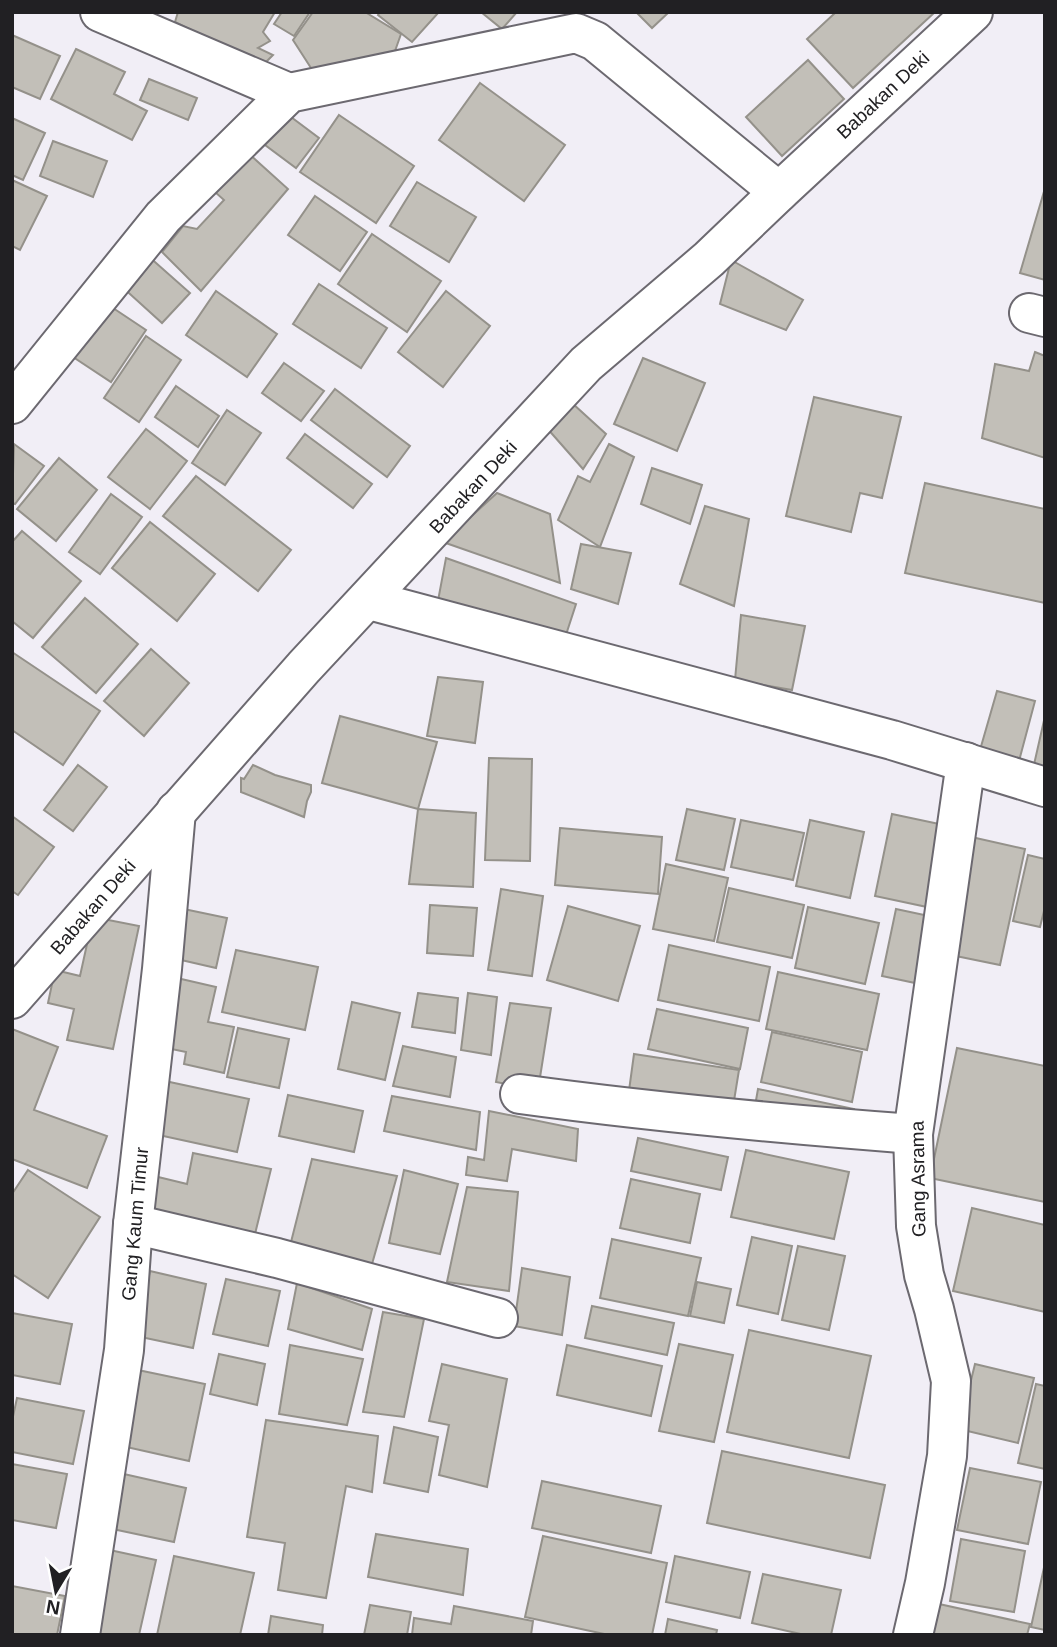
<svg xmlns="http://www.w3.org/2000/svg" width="1057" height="1647" viewBox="0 0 1057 1647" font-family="Helvetica,sans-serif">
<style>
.building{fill:#c2bfb8;stroke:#94918a;stroke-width:2}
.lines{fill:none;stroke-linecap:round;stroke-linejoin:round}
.minor-casing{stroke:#6c6970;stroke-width:42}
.minor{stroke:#fff;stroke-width:38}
.labels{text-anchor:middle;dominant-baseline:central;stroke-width:7;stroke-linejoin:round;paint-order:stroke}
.street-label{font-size:19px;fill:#212023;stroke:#fff}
</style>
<rect width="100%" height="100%" fill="#f1eef6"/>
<g class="building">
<path d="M 178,12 L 275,12 L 263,32 L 270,41 L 258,48 L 273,55 L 262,66 L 175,22 Z"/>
<path d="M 282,12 L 310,12 L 294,36 L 274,24 Z"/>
<path d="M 313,12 L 365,12 L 401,34 L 389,68 L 320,82 L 293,40 Z"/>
<path d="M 380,12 L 439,12 L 412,42 L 378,15 Z"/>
<path d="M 481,12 L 517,12 L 502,29 Z"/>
<path d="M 636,12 L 669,12 L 652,28 Z"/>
<path d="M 836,12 L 935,12 L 853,88 L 807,39 Z"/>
<path d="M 12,35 L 60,56 L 40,99 L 12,87 Z"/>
<path d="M 76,49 L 125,72 L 114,94 L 147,111 L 132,140 L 51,99 Z"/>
<path d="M 808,60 L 844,99 L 782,156 L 746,117 Z"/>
<path d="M 149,79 L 197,98 L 188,120 L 140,100 Z"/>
<path d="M 480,83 L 565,145 L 524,201 L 439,140 Z"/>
<path d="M 279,108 L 319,138 L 296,168 L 257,139 Z"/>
<path d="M 339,115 L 414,166 L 376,223 L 300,172 Z"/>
<path d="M 12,118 L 45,133 L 23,180 L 12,175 Z"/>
<path d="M 53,141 L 107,161 L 93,197 L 40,176 Z"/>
<path d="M 248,153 L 288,189 L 201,291 L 162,252 L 183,226 L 197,229 L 224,200 L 215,192 Z"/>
<path d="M 12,180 L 47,196 L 20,250 L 12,246 Z"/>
<path d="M 417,182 L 476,217 L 449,262 L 390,226 Z"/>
<path d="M 1045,188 L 1045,280 L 1020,273 Z"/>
<path d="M 315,196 L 367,232 L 340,271 L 288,235 Z"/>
<path d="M 372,234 L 441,281 L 407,332 L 338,284 Z"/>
<path d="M 147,255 L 190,293 L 162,323 L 120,285 Z"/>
<path d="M 731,260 L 803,300 L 786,330 L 720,304 Z"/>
<path d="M 319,284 L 387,328 L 361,368 L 293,324 Z"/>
<path d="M 216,291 L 277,334 L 247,377 L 186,335 Z"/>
<path d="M 446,291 L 490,326 L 443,387 L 398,352 Z"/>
<path d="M 101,300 L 146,330 L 111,382 L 67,353 Z"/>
<path d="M 146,336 L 181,360 L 139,422 L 104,398 Z"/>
<path d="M 1035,352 L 1045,356 L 1045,458 L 982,438 L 995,364 L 1029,371 Z"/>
<path d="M 643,358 L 705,383 L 677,451 L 614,424 Z"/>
<path d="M 284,363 L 324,391 L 301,421 L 262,393 Z"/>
<path d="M 176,386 L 219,416 L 198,447 L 155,417 Z"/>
<path d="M 335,389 L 410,446 L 387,477 L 311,420 Z"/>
<path d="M 814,397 L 901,417 L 882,498 L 860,493 L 851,532 L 786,516 Z"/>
<path d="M 572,403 L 606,434 L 583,469 L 546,427 Z"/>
<path d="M 227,410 L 261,433 L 225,485 L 192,463 Z"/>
<path d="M 146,429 L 187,461 L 150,509 L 108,477 Z"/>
<path d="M 305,434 L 372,484 L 353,508 L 287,458 Z"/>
<path d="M 14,444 L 44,466 L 15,504 L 12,503 Z"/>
<path d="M 609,444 L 634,457 L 600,547 L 558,520 L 578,476 L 590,482 Z"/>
<path d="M 59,458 L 97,490 L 56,541 L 17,509 Z"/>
<path d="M 652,468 L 702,485 L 690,524 L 641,504 Z"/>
<path d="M 196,476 L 291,550 L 258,591 L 163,516 Z"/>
<path d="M 925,483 L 1045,509 L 1045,603 L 905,573 Z"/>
<path d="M 497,493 L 550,514 L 560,583 L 443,542 Z"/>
<path d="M 111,494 L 142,517 L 100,574 L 69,552 Z"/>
<path d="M 705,506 L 749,519 L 734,606 L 680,584 Z"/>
<path d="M 150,522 L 215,574 L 177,621 L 112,568 Z"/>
<path d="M 22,531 L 81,581 L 33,638 L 12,621 L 12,542 Z"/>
<path d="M 581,544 L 631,553 L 618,604 L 571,589 Z"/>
<path d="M 446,558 L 576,604 L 562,647 L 437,606 Z"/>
<path d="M 85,598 L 138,644 L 96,693 L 42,647 Z"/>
<path d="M 741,615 L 805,626 L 792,690 L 735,680 Z"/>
<path d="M 151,649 L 189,683 L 144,736 L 104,701 Z"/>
<path d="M 12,652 L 100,711 L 63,765 L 12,730 Z"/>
<path d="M 438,677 L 483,682 L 475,743 L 427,736 Z"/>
<path d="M 997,691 L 1035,701 L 1019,761 L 980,750 Z"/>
<path d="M 340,716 L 437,742 L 418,809 L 322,783 Z"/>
<path d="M 1045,716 L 1045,773 L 1033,769 Z"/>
<path d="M 489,758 L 532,759 L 530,861 L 485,860 Z"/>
<path d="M 78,765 L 107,787 L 73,831 L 44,810 Z"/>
<path d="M 253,765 L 275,775 L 311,785 L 311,792 L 307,801 L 304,817 L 241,792 L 241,778 L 244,779 Z"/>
<path d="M 418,809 L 476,813 L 473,887 L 409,884 Z"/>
<path d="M 687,809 L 735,819 L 724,870 L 676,860 Z"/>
<path d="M 892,814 L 944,825 L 927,907 L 875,896 Z"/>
<path d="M 12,816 L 54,847 L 18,895 L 12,891 Z"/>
<path d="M 741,820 L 804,833 L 793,880 L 731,867 Z"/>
<path d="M 810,820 L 864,832 L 850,898 L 796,886 Z"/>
<path d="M 560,828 L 662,837 L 658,894 L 555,885 Z"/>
<path d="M 967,836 L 1025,849 L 1000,965 L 941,953 Z"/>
<path d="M 1028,855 L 1045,859 L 1045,907 L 1040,927 L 1013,921 Z"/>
<path d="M 666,864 L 728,878 L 714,941 L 653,929 Z"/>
<path d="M 729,888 L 804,905 L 792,958 L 717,942 Z"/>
<path d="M 501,889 L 543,896 L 532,976 L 488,970 Z"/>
<path d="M 430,905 L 477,908 L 473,956 L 427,953 Z"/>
<path d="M 568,906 L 640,926 L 618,1001 L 547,980 Z"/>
<path d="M 808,907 L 879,923 L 865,984 L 795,968 Z"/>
<path d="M 179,908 L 227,918 L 216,968 L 168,957 Z"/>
<path d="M 896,909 L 929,916 L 915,983 L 882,976 Z"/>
<path d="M 93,917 L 139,926 L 113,1049 L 67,1040 L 74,1009 L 48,1003 L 55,970 L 80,976 Z"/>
<path d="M 669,945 L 770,967 L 759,1021 L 658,1000 Z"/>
<path d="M 236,950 L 318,967 L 305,1030 L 222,1012 Z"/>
<path d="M 778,972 L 879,994 L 867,1050 L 766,1029 Z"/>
<path d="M 177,978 L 216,987 L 208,1022 L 234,1027 L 224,1073 L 184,1064 L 186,1052 L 162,1047 Z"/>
<path d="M 418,993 L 458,998 L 455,1033 L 412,1027 Z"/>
<path d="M 468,993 L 497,997 L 491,1055 L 461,1050 Z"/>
<path d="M 352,1002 L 400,1013 L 385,1080 L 338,1069 Z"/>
<path d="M 510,1003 L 551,1008 L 538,1090 L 496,1082 Z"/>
<path d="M 657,1009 L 748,1028 L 740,1069 L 648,1049 Z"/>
<path d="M 238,1028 L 289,1039 L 279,1088 L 227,1077 Z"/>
<path d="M 12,1029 L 58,1047 L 34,1110 L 107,1136 L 87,1188 L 12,1159 Z"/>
<path d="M 772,1032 L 862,1052 L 852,1102 L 761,1082 Z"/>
<path d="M 403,1046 L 456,1057 L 450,1097 L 393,1086 Z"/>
<path d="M 957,1048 L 1045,1066 L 1045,1202 L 930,1178 Z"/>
<path d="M 634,1054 L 739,1070 L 732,1113 L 628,1098 Z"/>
<path d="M 165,1081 L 249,1099 L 237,1152 L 154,1134 Z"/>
<path d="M 758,1089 L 854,1109 L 852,1125 L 755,1106 Z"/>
<path d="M 288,1095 L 363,1111 L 354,1152 L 279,1136 Z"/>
<path d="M 392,1096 L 480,1112 L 476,1150 L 384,1131 Z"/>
<path d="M 489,1111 L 578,1129 L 576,1161 L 512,1149 L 507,1181 L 466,1175 L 468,1157 L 484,1160 Z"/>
<path d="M 638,1138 L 728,1157 L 721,1190 L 631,1171 Z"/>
<path d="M 746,1150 L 849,1172 L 834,1239 L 731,1217 Z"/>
<path d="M 193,1153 L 271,1169 L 254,1238 L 143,1217 L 150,1175 L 187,1184 Z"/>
<path d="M 312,1159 L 397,1176 L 372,1264 L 290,1246 Z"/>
<path d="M 28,1170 L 100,1217 L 48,1298 L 12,1274 L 12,1194 Z"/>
<path d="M 404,1170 L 458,1184 L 440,1254 L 389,1243 Z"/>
<path d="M 631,1179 L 700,1194 L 690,1243 L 620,1228 Z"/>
<path d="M 467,1187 L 518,1192 L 509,1291 L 447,1282 Z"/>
<path d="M 972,1208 L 1045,1225 L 1045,1312 L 953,1291 Z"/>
<path d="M 752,1237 L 792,1246 L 778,1314 L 737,1305 Z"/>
<path d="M 612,1239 L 701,1258 L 688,1316 L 600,1298 Z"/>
<path d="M 798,1246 L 845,1256 L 829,1330 L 782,1320 Z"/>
<path d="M 522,1268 L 570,1277 L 562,1335 L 514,1326 Z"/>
<path d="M 150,1271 L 206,1284 L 193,1348 L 136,1336 Z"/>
<path d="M 226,1279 L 280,1291 L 268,1346 L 213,1334 Z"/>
<path d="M 697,1282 L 731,1289 L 724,1323 L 690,1316 Z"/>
<path d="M 297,1283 L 372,1309 L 362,1350 L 288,1329 Z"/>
<path d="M 592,1306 L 674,1323 L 667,1355 L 585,1338 Z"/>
<path d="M 383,1312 L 424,1319 L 404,1417 L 363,1412 Z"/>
<path d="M 12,1313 L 72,1324 L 60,1384 L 12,1375 Z"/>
<path d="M 749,1330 L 871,1356 L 849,1458 L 727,1432 Z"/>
<path d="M 679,1344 L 733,1355 L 714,1442 L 659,1431 Z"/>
<path d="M 290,1345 L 363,1359 L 347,1425 L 279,1414 Z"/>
<path d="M 567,1345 L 662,1366 L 651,1416 L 557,1395 Z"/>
<path d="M 219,1354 L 265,1364 L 257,1405 L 210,1394 Z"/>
<path d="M 442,1364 L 507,1379 L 487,1487 L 439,1475 L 449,1425 L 429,1421 Z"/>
<path d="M 975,1364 L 1034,1378 L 1018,1443 L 959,1429 Z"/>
<path d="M 138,1370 L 205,1384 L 189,1461 L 122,1446 Z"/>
<path d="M 1036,1384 L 1045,1386 L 1045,1469 L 1018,1463 Z"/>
<path d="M 17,1398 L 84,1411 L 73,1464 L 12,1452 L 12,1421 Z"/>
<path d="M 266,1420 L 378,1436 L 372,1492 L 346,1486 L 326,1598 L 278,1590 L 285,1543 L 247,1537 Z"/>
<path d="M 394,1427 L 438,1437 L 428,1492 L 384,1483 Z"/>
<path d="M 722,1451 L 885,1485 L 870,1558 L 707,1523 Z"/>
<path d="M 12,1464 L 67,1474 L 56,1528 L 12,1520 Z"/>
<path d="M 970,1468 L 1041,1482 L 1028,1544 L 957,1530 Z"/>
<path d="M 115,1472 L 186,1488 L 174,1542 L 103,1527 Z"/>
<path d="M 542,1481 L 661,1506 L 651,1553 L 532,1528 Z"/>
<path d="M 376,1534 L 468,1549 L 463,1595 L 368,1577 Z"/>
<path d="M 543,1536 L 667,1563 L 652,1635 L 609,1635 L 525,1617 Z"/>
<path d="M 961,1539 L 1025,1551 L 1014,1612 L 950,1601 Z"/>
<path d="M 105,1549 L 156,1560 L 139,1635 L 86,1635 Z"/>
<path d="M 174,1556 L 254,1573 L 240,1635 L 157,1635 Z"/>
<path d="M 675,1556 L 750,1572 L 740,1618 L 666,1602 Z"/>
<path d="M 1045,1563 L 1045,1630 L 1031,1627 Z"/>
<path d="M 763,1574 L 841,1590 L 831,1635 L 805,1635 L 752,1623 Z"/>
<path d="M 12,1586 L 65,1596 L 57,1635 L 12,1635 Z"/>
<path d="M 930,1602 L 1030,1624 L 1027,1635 L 923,1635 Z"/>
<path d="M 370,1605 L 411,1612 L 407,1635 L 364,1635 Z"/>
<path d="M 454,1606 L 533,1621 L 531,1635 L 412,1635 L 414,1618 L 451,1624 Z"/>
<path d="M 271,1616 L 323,1625 L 322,1635 L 268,1635 Z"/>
<path d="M 668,1619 L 717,1630 L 716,1635 L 665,1635 Z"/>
</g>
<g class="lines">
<g class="minor-casing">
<g id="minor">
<path d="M 100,12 L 289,93"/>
<path d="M 1029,313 L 1045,317"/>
<path d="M 12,404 L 163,217 L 289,93 L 576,33 L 595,41 L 779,192"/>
<path d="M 369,600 L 892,740 L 1045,787"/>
<path d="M 12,999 L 304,667 L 586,364 L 709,259 L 779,192 L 973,12"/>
<path d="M 520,1094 C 651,1112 782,1124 913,1134"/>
<path d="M 133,1224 L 277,1258 L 498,1318"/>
<path d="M 80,1635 L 124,1350 L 133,1224 L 162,969 L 176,811"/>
<path d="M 913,1635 L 925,1583 L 947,1456 L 951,1381 L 934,1309 L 924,1275 L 916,1226 L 913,1134 L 966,762"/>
</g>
</g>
<use href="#minor" class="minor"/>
</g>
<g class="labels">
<g class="street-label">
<text transform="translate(883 95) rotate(-43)">Babakan Deki</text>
<text transform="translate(473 487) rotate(-47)">Babakan Deki</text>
<text transform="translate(93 907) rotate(-49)">Babakan Deki</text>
<text transform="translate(918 1179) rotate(-91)">Gang Asrama</text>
<text transform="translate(135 1224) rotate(-85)">Gang Kaum Timur</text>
</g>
</g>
<rect width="1057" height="1647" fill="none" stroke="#212023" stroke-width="28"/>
<g transform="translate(56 1591) rotate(190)" stroke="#ffffff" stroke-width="5" paint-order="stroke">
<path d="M0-5L12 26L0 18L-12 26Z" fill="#212023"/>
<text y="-10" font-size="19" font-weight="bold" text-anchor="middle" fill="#212023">N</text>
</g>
</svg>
